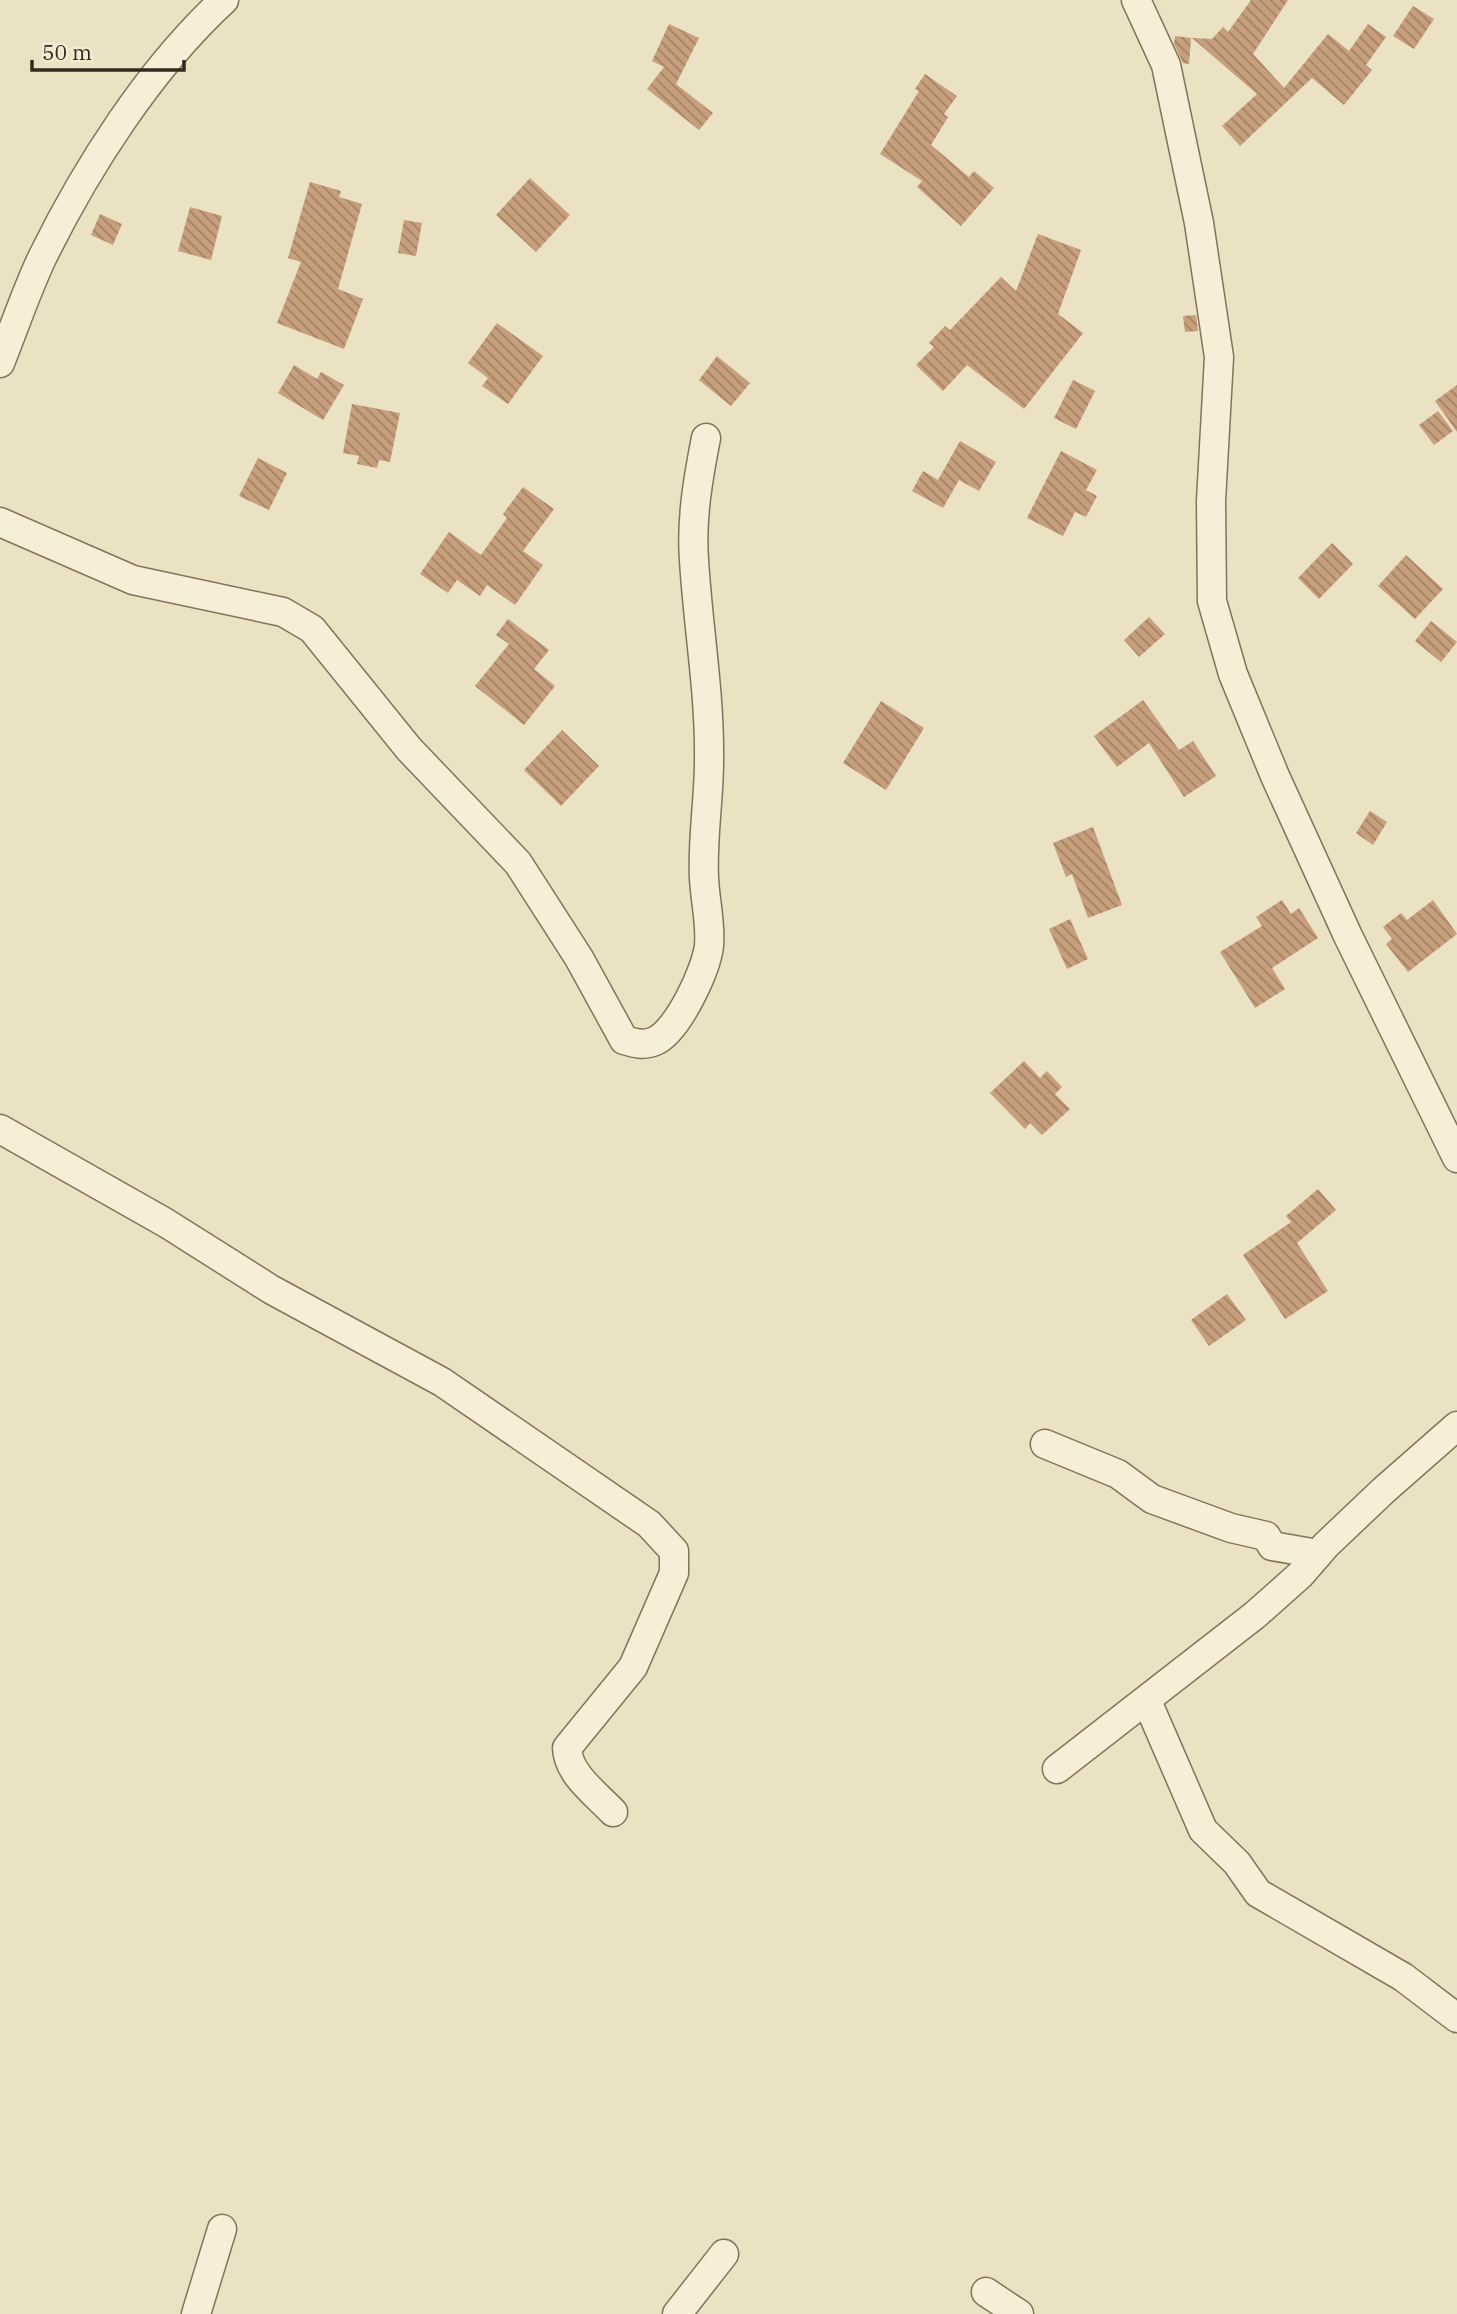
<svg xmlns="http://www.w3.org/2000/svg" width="1457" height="2314" viewBox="0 0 1457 2314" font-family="'IBM Plex Serif',serif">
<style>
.building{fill:url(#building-back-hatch)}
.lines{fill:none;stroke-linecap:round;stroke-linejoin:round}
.minor-casing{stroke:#84735b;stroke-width:31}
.minor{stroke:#f6eed6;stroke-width:28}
</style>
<defs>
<pattern id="building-back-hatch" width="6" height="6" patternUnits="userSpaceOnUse" patternTransform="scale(1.75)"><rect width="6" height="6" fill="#c79f7c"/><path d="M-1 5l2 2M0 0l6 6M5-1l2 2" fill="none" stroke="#a28265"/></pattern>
</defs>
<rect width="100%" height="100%" fill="#ebe1c3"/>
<g class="building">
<path d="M 1251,0 L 1288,0 L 1253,54 L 1284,88 L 1328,34 L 1349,51 L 1368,24 L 1386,37 L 1366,65 L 1372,70 L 1344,105 L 1312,78 L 1240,146 L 1222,126 L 1257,94 L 1192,38 L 1212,39 L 1223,27 L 1228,32 Z"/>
<path d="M 1413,6 L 1434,19 L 1414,49 L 1393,36 Z"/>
<path d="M 669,24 L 699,38 L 676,84 L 713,113 L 699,130 L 647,89 L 664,67 L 652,61 Z"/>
<path d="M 1175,36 L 1191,38 L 1189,64 L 1183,63 L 1174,44 Z"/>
<path d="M 925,74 L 957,96 L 944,114 L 948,117 L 931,145 L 969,177 L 974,171 L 994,188 L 961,226 L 917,187 L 922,181 L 880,154 L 919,91 L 915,89 Z"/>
<path d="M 530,178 L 570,215 L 536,252 L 496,215 Z"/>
<path d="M 310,182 L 341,191 L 339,197 L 362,204 L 338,289 L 363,299 L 344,349 L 277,323 L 301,262 L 288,258 Z"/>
<path d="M 190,207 L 222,216 L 211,260 L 178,251 Z"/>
<path d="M 100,214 L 122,224 L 113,245 L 91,235 Z"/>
<path d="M 404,220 L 422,223 L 416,256 L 398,253 Z"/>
<path d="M 1038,234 L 1081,250 L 1058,314 L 1083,333 L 1024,409 L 967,365 L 943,391 L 916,365 L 934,347 L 929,343 L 945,326 L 950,330 L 1001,277 L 1016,291 Z"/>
<path d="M 1196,315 L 1198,331 L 1185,332 L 1183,316 Z"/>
<path d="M 497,323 L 543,356 L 508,404 L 482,386 L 488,378 L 468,363 Z"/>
<path d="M 717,356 L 750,383 L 731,406 L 699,380 Z"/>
<path d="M 294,365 L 317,379 L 321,372 L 344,385 L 323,420 L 278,393 Z"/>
<path d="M 1073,380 L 1095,391 L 1076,429 L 1054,418 Z"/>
<path d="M 1457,385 L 1457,432 L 1435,401 Z"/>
<path d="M 352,404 L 400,413 L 390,462 L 379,460 L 377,468 L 357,464 L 359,456 L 343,453 Z"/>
<path d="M 1438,411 L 1453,431 L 1434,445 L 1419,425 Z"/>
<path d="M 960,441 L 996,462 L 979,491 L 959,480 L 943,508 L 912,491 L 923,471 L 938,480 Z"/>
<path d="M 1061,451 L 1097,470 L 1086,490 L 1097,496 L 1086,517 L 1075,512 L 1063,536 L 1027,518 Z"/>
<path d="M 258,458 L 287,473 L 269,510 L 239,496 Z"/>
<path d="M 523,487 L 554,509 L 523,551 L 543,565 L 515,605 L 487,585 L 480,596 L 457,580 L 448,593 L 420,574 L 449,532 L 481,555 L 507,518 L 503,514 Z"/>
<path d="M 1332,543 L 1353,564 L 1319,599 L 1298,578 Z"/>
<path d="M 1406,555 L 1443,589 L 1415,619 L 1378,586 Z"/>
<path d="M 1149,617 L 1165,634 L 1139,657 L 1124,640 Z"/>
<path d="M 508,619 L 549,650 L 534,669 L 555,686 L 524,725 L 475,686 L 509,644 L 496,635 Z"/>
<path d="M 1431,621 L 1457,642 L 1441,662 L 1415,641 Z"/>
<path d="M 1143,700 L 1179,750 L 1193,741 L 1216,776 L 1184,797 L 1149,743 L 1117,767 L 1094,736 Z"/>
<path d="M 881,701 L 924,728 L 886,790 L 843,763 Z"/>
<path d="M 562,730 L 599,766 L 561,806 L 524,770 Z"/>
<path d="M 1370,811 L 1387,822 L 1373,845 L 1356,833 Z"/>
<path d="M 1093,827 L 1122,905 L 1088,918 L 1072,874 L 1066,877 L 1053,843 Z"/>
<path d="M 1282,900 L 1291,914 L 1299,908 L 1318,938 L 1272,968 L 1285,989 L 1255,1008 L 1220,952 L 1262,926 L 1256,917 Z"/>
<path d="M 1433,900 L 1457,934 L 1408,972 L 1386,944 L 1392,939 L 1383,927 L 1401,913 L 1407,920 Z"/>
<path d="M 1070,919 L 1088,959 L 1067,969 L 1049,929 Z"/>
<path d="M 1024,1061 L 1040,1078 L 1047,1071 L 1062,1087 L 1055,1094 L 1070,1109 L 1042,1135 L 1030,1123 L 1025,1129 L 990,1093 Z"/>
<path d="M 1318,1189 L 1336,1210 L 1297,1243 L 1328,1291 L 1285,1319 L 1243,1255 L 1291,1222 L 1286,1216 Z"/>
<path d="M 1227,1294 L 1246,1320 L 1209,1346 L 1191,1320 Z"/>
</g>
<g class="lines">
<g class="minor-casing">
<g id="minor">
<path d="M 1136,0 L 1166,65 L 1199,223 L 1219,357 L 1211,501 L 1212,601 L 1233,674 L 1275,776 L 1348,936 L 1457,1158"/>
<path d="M 0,363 C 14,328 26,292 42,258 C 86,168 150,68 224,0"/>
<path d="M 0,522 L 133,580 L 283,612 L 312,629 L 409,749 L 518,863 L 579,958 L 624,1040 C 634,1043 644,1046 655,1041 C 678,1031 706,970 709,946 C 711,922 705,901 704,878 C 702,839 709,800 709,761 C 710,693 698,627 694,560 C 691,519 698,479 706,438"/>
<path d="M 0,1129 L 166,1223 L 272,1290 L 442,1382 L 649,1524 L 674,1551 L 674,1573 L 633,1667 L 567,1748 C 568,1774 596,1794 613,1812"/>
<path d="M 1045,1444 L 1118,1474 L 1152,1499 L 1231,1528 L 1266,1536 L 1272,1546 L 1318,1554"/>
<path d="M 1147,1701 L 1203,1830 L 1237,1863 L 1258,1893 L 1403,1977 L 1457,2018"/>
<path d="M 1057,1769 L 1255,1615 L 1300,1575 L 1326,1545 L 1384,1490 L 1457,1426"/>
<path d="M 986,2292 L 1019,2314"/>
<path d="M 196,2314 L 222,2229"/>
<path d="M 677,2314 L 724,2254"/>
</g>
</g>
<use href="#minor" class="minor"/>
</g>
<path d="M32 60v10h152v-10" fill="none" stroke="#352a1e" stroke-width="3.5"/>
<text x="42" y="60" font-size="21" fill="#352a1e" stroke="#f3ebd2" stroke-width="5" paint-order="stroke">50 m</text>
</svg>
